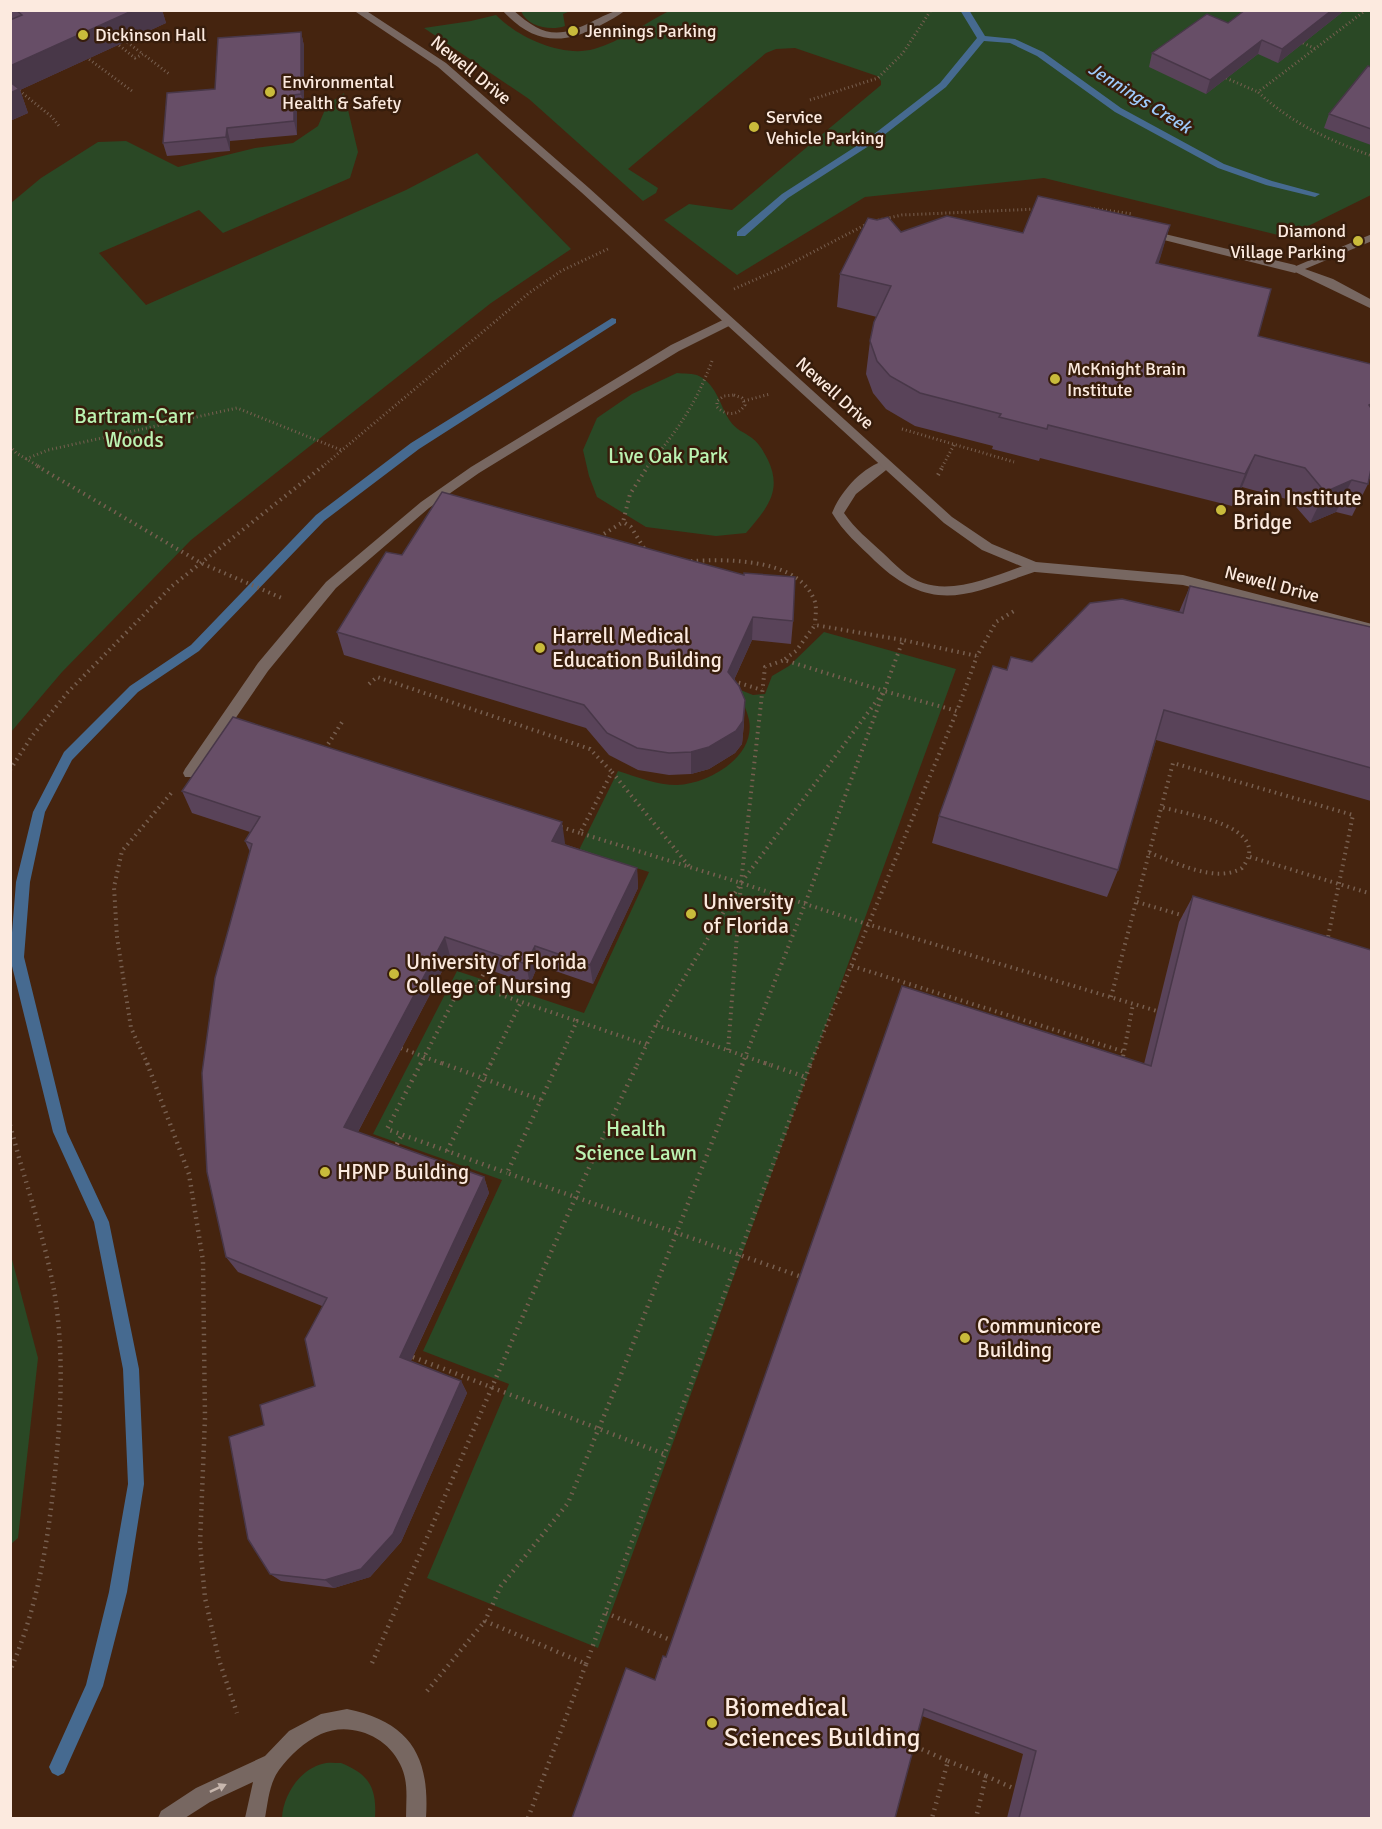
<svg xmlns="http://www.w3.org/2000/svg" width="1382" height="1829" viewBox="0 0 1382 1829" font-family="Signika,sans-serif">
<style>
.built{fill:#45240f}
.green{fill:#2a4825}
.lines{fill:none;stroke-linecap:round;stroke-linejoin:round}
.stream{fill:#466a90;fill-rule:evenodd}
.path-far2{stroke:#775f50;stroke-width:3;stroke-dasharray:1 3;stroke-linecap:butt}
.path-far1{stroke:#775f50;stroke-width:4;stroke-dasharray:1.5 4.5;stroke-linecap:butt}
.path{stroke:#775f50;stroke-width:4.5;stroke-dasharray:1.5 5;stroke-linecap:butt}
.lane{fill:#776761;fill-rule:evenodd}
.street{fill:#776761;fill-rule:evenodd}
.wall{fill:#594359}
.shaded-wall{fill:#483748}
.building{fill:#674e67;stroke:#483748;stroke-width:1.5}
.oneway{fill:#c7b6ad}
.poi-dot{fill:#c9bb3b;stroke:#371d0c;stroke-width:2}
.labels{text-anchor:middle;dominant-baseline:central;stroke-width:5;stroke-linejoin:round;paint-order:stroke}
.far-poi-label{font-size:18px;fill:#fceadf;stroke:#371d0c;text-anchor:start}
.far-street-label{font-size:18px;fill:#fceadf;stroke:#371d0c}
.far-water-label{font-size:18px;font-style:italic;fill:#9ecafb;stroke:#371d0c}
.park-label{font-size:21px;fill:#bbf3b2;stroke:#371d0c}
.poi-label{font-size:21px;fill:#fceadf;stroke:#371d0c;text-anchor:start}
.near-poi-label{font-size:26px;fill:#fceadf;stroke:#371d0c;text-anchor:start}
</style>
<rect width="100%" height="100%" fill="#371d0c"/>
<rect class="built" x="11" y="11" width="1360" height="1807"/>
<g class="green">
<path d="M 521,11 L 521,10 L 570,11 L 563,14 L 565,26 C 551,31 527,27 521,11 Z"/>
<path d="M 669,11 L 1371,11 L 1371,195 L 1286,237 L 1044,178 L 865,197 L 737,275 L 664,220 L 689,204 L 732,210 L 881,85 L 881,81 L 877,76 L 795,48 L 776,49 L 766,53 L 628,169 L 658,188 L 656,193 L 643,201 L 529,99 L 424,28 L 471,21 L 496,15 C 517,37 562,58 594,49 C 620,42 645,23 669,11 Z"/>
<path d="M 344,93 L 358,152 L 350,178 L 223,233 L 199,210 L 99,253 L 146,305 L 406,190 L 477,153 L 571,249 L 491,303 L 191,540 L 62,672 L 11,732 L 11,203 L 41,178 L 98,142 L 126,141 L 178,167 L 255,148 L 293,143 L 318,126 L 327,105 Z"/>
<path d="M 677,373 C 683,374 694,373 699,376 C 717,385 720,406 730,421 C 736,430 744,432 752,438 C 759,443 764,452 768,460 C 783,492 766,509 746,533 L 716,536 L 646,527 L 597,497 L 589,476 L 583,450 L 597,418 L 632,394 Z"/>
<path d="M 824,632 L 956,669 L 598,1648 L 427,1578 L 509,1384 L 423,1351 L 502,1180 L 373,1134 L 457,971 L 584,1013 L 649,872 L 579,850 L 618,771 C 637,777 657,785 677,785 C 708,784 756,757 749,720 C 747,710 741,699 738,689 L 753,695 L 765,694 L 772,676 L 789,666 Z"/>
<path d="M 10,1252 L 38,1358 L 18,1538 L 11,1544 Z"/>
<path d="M 341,1763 C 369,1774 377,1788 375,1818 L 282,1818 C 283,1796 299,1770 322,1764 C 327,1762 335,1763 341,1763 Z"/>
</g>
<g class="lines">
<g class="stream">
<path d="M 960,10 L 969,10 L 985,36 L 1015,39 L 1043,52 L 1121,108 L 1224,164 L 1272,181 L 1320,194 L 1315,197 L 1266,185 L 1218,168 L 1115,112 L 1037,56 L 1010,43 L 984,41 L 946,87 L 875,142 L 788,198 L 745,236 L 737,236 L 737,232 L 782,194 L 869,138 L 940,83 L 977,38 Z"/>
<path d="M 612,318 L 616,319 L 616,323 L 419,449 L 324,521 L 199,651 L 138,692 L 72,760 L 45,812 L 30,882 L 24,957 L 67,1132 L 109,1222 L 139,1369 L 144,1484 L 127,1592 L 103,1686 L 64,1773 L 58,1776 L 52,1773 L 49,1767 L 86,1685 L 109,1592 L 128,1484 L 123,1369 L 94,1222 L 53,1132 L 10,958 L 16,882 L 33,812 L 64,752 L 130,686 L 191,645 L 316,515 L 411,443 Z"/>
</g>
<g class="path-far2">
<path d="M 1366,10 L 1258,92 C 1292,124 1329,140 1372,156"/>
<path d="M 124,40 L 143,54"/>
<path d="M 116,43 L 135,58 L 143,54 L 169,74"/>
<path d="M 1303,43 L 1316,49"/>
<path d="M 86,57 L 132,91"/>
<path d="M 1226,78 L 1258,92"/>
<path d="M 10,83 L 52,117 L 59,126"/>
<path d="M 810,100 L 878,78 L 903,53 L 931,10"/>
<path d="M 1090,208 L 1133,214"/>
<path d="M 874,221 L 902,215 L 1037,209"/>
<path d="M 734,289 L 784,267 L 867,224"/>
<path d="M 734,395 L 742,398 L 745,405 C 738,416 726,416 717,407 L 717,401 L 724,396 Z"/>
<path d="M 744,401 L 770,394"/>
<path d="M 902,429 L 1014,462"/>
<path d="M 10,446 L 16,453 L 40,467"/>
<path d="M 26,459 L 48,450 L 237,408 L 341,450"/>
<path d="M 322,467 L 529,293 L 561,271 L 610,248"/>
<path d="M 647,467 C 677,431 695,406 712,361"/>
<path d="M 942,467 L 954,445"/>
</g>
<g class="path-far1">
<path d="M 37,466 L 201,563 L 284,599"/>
<path d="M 938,475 L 943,466"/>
<path d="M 599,537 L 623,522"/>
<path d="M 647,553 L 631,527 L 623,522 L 630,494 L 648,466"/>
<path d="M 691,561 C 728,559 800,558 815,602 C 817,609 815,618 815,625"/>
<path d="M 785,659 L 796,651 L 815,625 L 903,640"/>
<path d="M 733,681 L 762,690"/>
<path d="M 369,684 L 377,677 L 590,749 L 612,772"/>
<path d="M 325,749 L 344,719"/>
<path d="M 10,770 L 32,736 L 68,692 L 172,586 L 323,466"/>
<path d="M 561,827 L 580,833"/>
<path d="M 1149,853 C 1176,862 1215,884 1242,868 C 1275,826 1185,814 1161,807"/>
<path d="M 1250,857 L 1372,894"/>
<path d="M 689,866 L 612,772 L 580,833 L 741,883 L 884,691 L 957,711 L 977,656"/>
<path d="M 1137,902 L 1188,917"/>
<path d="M 852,966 L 1125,1052"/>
<path d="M 477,987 L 486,969"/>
<path d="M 1111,997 L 1173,763 L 1353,815 L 1327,942"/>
<path d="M 656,1025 L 770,1065"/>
<path d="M 401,1048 L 446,1065"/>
<path d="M 728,1050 L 741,883 L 765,667 L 784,660 L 884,691"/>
<path d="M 1122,1062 L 1133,1004"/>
<path d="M 148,1065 L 131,1028 L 117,937 L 114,887 L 122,851 L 173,791"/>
<path d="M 420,1065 L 463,982 L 577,1021"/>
<path d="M 490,1065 L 521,1002"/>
<path d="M 557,1065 L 577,1021 L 647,1045"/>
<path d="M 637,1065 L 656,1025 L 741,883 L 870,925 L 1157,1011"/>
<path d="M 742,1065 L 805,904 L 903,640 L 977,656 L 996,622 L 1014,611"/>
<path d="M 810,1065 L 957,711"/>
</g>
<g class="path">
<path d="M 147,1063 L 189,1174 L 203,1261 L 205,1418 L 200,1544 L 205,1598 L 219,1660 L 237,1713"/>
<path d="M 421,1063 L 387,1129 L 507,1173"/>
<path d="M 442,1063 L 541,1100"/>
<path d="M 558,1063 L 507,1173 L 802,1277"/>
<path d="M 765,1063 L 805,1077"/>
<path d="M 10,1125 C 25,1182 45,1238 55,1296 C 64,1354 61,1414 55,1473 C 48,1541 38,1607 10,1671"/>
<path d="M 394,1150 L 402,1134"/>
<path d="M 447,1151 L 491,1063"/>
<path d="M 413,1357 L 664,1454"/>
<path d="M 606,1613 L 675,1642"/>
<path d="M 372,1663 C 461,1463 543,1261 638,1063"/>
<path d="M 586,1664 L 811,1063"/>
<path d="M 427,1691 L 485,1621"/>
<path d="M 910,1744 L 948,1761 L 932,1818"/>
<path d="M 948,1761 L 986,1776 L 976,1818"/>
<path d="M 986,1776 L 1015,1789"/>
<path d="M 528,1818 L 586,1664 L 485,1621 L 501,1586 L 568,1503 L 622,1372 L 743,1063"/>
</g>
<g class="lane">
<path d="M 502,10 L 513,10 C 543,37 559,39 595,20 C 606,15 613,10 626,10 C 618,16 609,21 601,25 C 562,46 533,44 502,10 Z"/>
<path d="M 1148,230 L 1295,265 L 1301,269 L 1295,273 L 1144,235 L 1142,233 Z"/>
<path d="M 729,317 L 735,321 L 733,324 L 679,351 L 479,473 L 429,508 L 336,588 L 268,671 L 195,777 L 185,777 L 183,773 L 185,769 L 258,663 L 326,582 L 421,502 L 471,467 L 671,345 Z"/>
<path d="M 886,460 L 892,464 L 890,467 L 856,494 L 844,513 C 855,529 869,540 883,553 C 895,564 907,578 923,583 C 958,595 1002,572 1035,562 L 1040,564 L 1041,567 L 1040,570 C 971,593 934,617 875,561 C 859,545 843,532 832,513 C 841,491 862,467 886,460 Z"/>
<path d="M 347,1709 C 410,1722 430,1756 426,1818 L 406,1818 C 406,1800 409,1781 400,1764 C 387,1736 350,1721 321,1734 C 304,1742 290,1755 279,1770 C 269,1784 268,1802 265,1818 L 245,1818 L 253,1782 L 210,1802 L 185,1818 L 158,1818 L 161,1811 L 196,1788 L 265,1756 L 289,1731 L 321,1714 Z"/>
</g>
<g class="street">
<path d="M 353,10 L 365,10 L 446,63 L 589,188 L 952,517 L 992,544 L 1036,562 L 1183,575 L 1372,624 L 1372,634 L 1183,585 L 1035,572 L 982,550 L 944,523 L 581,192 L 438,67 Z"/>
<path d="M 1372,234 L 1372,241 L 1305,269 L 1333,279 L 1372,300 L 1372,309 L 1289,269 Z"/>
</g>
</g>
<g class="wall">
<path d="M 10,10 L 162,10 L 166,23 L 20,90 L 28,113 L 10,121 Z"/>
<path d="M 1245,10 L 1345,10 L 1278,63 L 1258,54 L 1206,94 L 1149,67 L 1152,53 L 1228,23 Z"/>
<path d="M 301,32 L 304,46 L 304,108 L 297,109 L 297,135 L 230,141 L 230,151 L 167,156 L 163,143 L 215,89 Z"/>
<path d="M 1371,67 L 1371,145 L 1324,128 L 1329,114 Z"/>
<path d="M 1170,225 L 1158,264 L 1258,336 L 1371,364 L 1371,478 L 1369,479 L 1368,484 L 1352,516 L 1336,512 L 1310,523 L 1290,500 L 1242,487 L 1232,506 L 1040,458 L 1039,461 L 1016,455 L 992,449 L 993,446 L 915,426 L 886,409 L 873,393 L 866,374 L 870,341 L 877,317 L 837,307 L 840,274 L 901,232 L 1023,233 Z"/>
<path d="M 402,555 L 793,621 L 791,644 L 752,640 L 734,680 L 744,723 L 742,744 L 735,753 L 709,769 L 691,774 L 669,775 L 638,770 L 609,755 L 586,728 L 344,655 L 337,632 Z"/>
<path d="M 1190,586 L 1371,627 L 1371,801 L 1156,740 L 1118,870 L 1107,897 L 932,843 L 939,816 L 1007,670 L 1032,662 L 1179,612 Z"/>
<path d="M 182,791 L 565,843 L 564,844 L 637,868 L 638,888 L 593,984 L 538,965 L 530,984 L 450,956 L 358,1132 L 484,1177 L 489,1193 L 411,1361 L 461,1381 L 467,1393 L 401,1542 L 370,1577 L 334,1588 L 281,1581 L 270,1574 L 264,1425 L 315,1386 L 322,1306 L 238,1272 L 226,1257 L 250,852 L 245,841 L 250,832 L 192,813 Z"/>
<path d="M 1193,896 L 1371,1818 L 1007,1818 L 1023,1754 L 922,1716 L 655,1680 L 666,1657 L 1144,1064 L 1179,922 Z"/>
</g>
<g class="shaded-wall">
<path d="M 134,10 L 162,10 L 166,23 L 20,90 L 28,113 L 10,121 L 10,66 Z"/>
<path d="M 1332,10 L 1345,10 L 1278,63 L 1282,49 Z"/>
<path d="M 301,32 L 304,46 L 304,108 L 301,94 Z"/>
<path d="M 1262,40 L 1258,54 L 1206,94 L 1210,80 Z"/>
<path d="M 294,95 L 297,109 L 297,135 L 294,121 Z"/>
<path d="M 227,128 L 230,141 L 230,151 L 226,137 Z"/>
<path d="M 1170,225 L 1160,259 L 1146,297 L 1156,263 Z"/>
<path d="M 1255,455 L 1242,487 L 1232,506 L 1245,474 Z"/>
<path d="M 1352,480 L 1336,512 L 1310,523 L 1325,492 Z"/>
<path d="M 753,617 L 752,640 L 727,695 L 728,672 Z"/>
<path d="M 745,700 L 744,723 L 742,744 L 735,753 L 709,769 L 691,774 L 691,752 Z"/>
<path d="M 562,822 L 565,843 L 555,862 L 552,841 Z"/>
<path d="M 637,868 L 638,888 L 593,984 L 590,965 Z"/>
<path d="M 445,937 L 450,956 L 352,1143 L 344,1127 Z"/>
<path d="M 535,946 L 538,965 L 530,984 L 526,964 Z"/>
<path d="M 484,1177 L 489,1193 L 407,1369 L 400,1357 Z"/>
<path d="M 461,1381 L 467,1393 L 401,1542 L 370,1577 L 334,1588 L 325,1580 Z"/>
</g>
<g class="building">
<path d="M 16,10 L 134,10 L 10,66 L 10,20 L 22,15 Z"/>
<path d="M 1245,10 L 1332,10 L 1282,49 L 1262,40 L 1210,80 L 1152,53 L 1207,14 L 1228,23 Z"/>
<path d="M 301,32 L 301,94 L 294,95 L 294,121 L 227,128 L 226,137 L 163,143 L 167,93 L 215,89 L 218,38 Z"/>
<path d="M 1368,66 L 1371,67 L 1371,129 L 1329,114 Z"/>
<path d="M 10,82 L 19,89 L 10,93 Z"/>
<path d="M 1038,196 L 1170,225 L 1156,263 L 1271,289 L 1258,336 L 1371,364 L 1371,404 L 1369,405 L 1371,408 L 1371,469 L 1368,484 L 1352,480 L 1325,492 L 1305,468 L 1255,455 L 1245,474 L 1048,425 L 1047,429 L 999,417 L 1001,414 L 920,393 L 890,376 L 877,361 L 870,341 L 874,322 L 891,286 L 840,274 L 868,218 L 877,220 L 888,217 L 901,232 L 947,216 L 1023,233 Z"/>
<path d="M 442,492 L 744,575 L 744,573 L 795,577 L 793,621 L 753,617 L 728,672 L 739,686 L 745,700 L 743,721 L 736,731 L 709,747 L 691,752 L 669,753 L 637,748 L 607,733 L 584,705 L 337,632 L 386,552 L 402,555 Z"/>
<path d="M 1190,586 L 1371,627 L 1371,768 L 1164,710 L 1118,870 L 939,816 L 993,666 L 1007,670 L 1011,657 L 1032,662 L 1090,603 L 1122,599 L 1183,613 Z"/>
<path d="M 233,717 L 562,822 L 552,841 L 637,868 L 590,965 L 535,946 L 526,964 L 445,937 L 344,1127 L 484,1177 L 400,1357 L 461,1381 L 393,1534 L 361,1569 L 325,1580 L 270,1574 L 248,1539 L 229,1437 L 264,1425 L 260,1405 L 315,1386 L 305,1339 L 327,1298 L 226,1257 L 207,1172 L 202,1073 L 215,978 L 252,844 L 245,841 L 260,817 L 182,791 Z"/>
<path d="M 1193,896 L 1371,950 L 1371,1818 L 1019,1818 L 1036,1751 L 924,1709 L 895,1818 L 572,1818 L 626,1668 L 655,1680 L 663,1656 L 666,1657 L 902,986 L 1151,1066 Z"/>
</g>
<defs><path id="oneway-solid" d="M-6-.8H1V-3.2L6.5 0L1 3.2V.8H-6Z" transform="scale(1.5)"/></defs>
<use class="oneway" href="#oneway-solid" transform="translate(218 1788) rotate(-25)"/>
<g class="poi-dot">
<circle cx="573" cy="31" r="6"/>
<circle cx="83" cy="35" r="6"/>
<circle cx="270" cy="92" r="6"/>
<circle cx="754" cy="127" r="6"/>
<circle cx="1358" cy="241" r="6"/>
<circle cx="1055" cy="379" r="6"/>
<circle cx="1221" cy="510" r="6"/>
<circle cx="540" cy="648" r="6"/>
<circle cx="691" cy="914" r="6"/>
<circle cx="394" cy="974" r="6"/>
<circle cx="325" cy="1172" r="6"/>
<circle cx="965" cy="1338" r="6"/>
<circle cx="712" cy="1723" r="6"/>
</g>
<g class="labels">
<g class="far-poi-label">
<text x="585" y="31">Jennings Parking</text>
<text x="95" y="35">Dickinson Hall</text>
<text x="282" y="82">Environmental<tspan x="282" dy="21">Health &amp; Safety</tspan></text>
<text x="766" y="117">Service<tspan x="766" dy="21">Vehicle Parking</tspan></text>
<text x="1346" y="231" text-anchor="end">Diamond<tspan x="1346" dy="21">Village Parking</tspan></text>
<text x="1067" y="369">McKnight Brain<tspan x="1067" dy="21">Institute</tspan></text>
</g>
<g class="far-street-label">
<text transform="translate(471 70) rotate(39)">Newell Drive</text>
<text transform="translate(835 393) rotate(42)">Newell Drive</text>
<text transform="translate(1272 584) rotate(15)">Newell Drive</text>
</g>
<g class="far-water-label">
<text transform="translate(1140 98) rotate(32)">Jennings Creek</text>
</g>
<g class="park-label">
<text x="134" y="416">Bartram-Carr<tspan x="134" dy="24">Woods</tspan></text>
<text x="668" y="456">Live Oak Park</text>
<text x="636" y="1129">Health<tspan x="636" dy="24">Science Lawn</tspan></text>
</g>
<g class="poi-label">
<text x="1233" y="498">Brain Institute<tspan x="1233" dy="24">Bridge</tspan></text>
<text x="552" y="636">Harrell Medical<tspan x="552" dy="24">Education Building</tspan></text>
<text x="703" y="902">University<tspan x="703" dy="24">of Florida</tspan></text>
<text x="406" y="962">University of Florida<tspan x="406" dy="24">College of Nursing</tspan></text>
<text x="337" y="1172">HPNP Building</text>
<text x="977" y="1326">Communicore<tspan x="977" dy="24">Building</tspan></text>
</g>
<g class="near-poi-label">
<text x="724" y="1708">Biomedical<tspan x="724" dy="30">Sciences Building</tspan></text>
</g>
</g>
<rect width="1382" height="1829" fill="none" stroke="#fceadf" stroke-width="24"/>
</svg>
